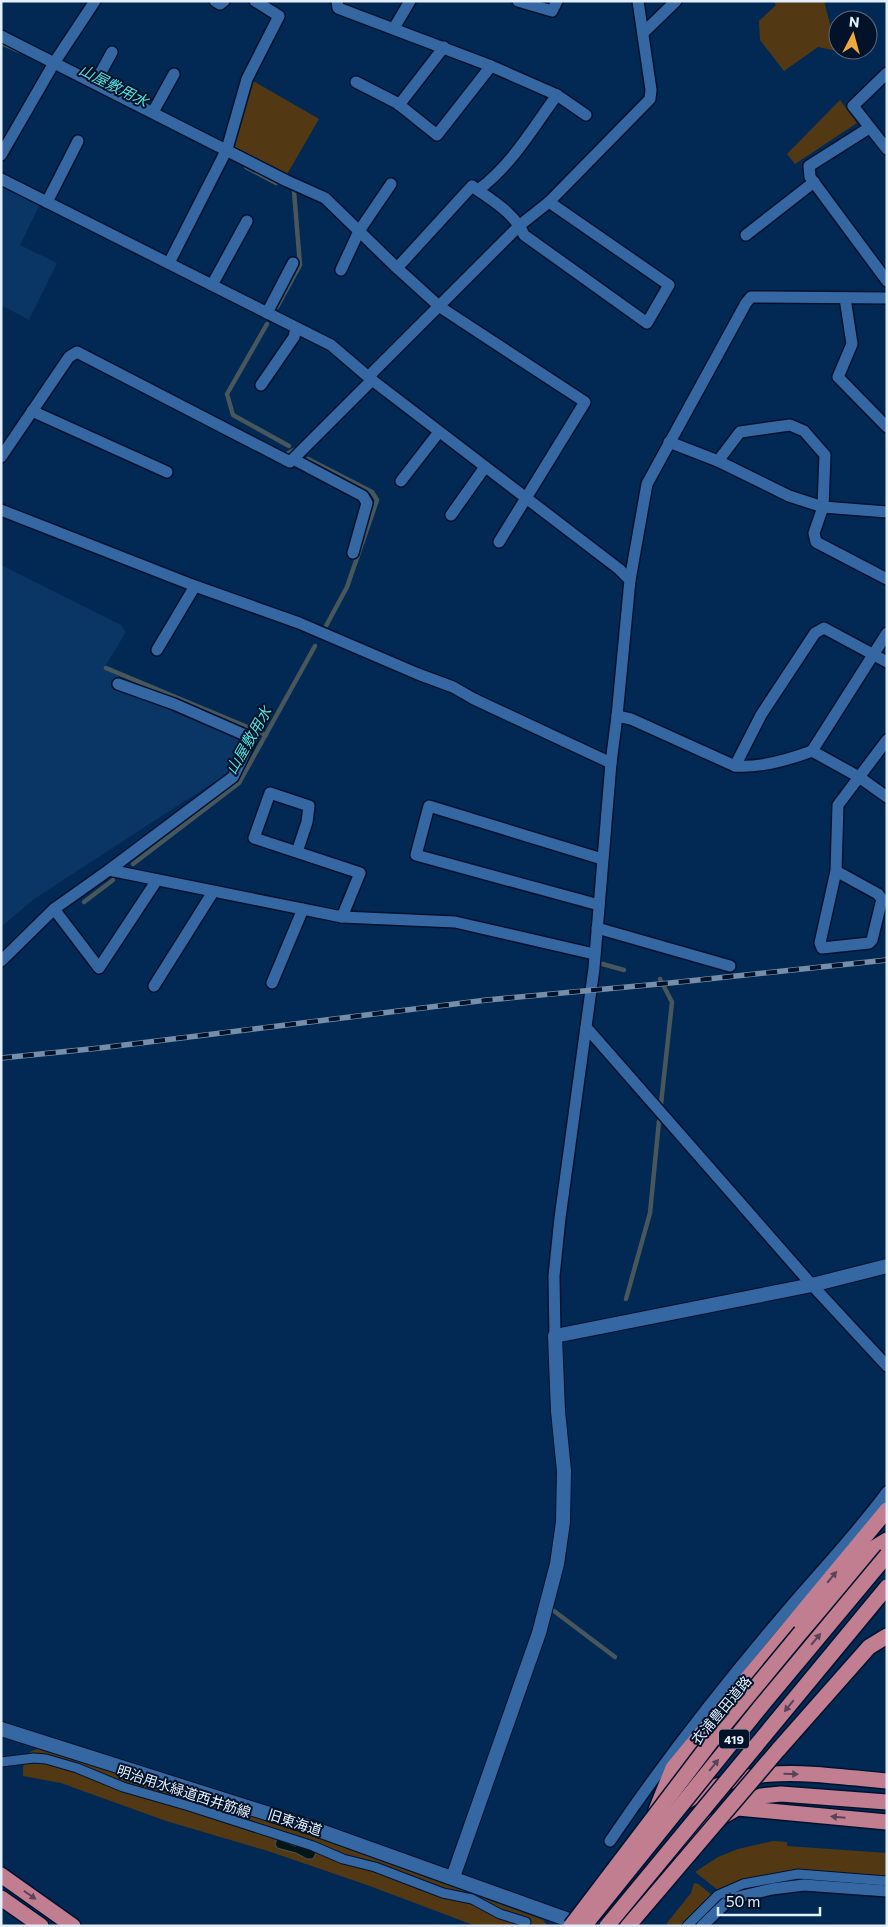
<svg xmlns="http://www.w3.org/2000/svg" width="888" height="1927" viewBox="0 0 888 1927" font-family="Commissioner,'Noto Sans JP',sans-serif">
<style>
.built{fill:#093664}
.green{fill:#533913}
.water{fill:#051616;stroke:#48575b}
.lines{fill:none;stroke-linecap:round;stroke-linejoin:round}
.stream{stroke:#48575b;stroke-width:4.5}
.pedestrian-casing{stroke:#00112e;stroke-width:11}
.minor-casing{stroke:#00112e;stroke-width:14}
.tertiary-casing{stroke:#00112e;stroke-width:16}
.trunk-casing{stroke:#00112e;stroke-width:18}
.pedestrian{stroke:#3567a2;stroke-width:9}
.minor{stroke:#3567a2;stroke-width:11}
.tertiary{stroke:#3567a2;stroke-width:14}
.trunk{stroke:#c27e91;stroke-width:15}
.rail-casing{stroke:#758eaa;stroke-width:5.5}
.rail{stroke:#011229;stroke-width:4;stroke-dasharray:11;stroke-linecap:butt}
.trunk-bridge-casing{stroke:#00112e;stroke-width:18;stroke-linecap:butt}
.trunk-bridge{stroke:#c27e91;stroke-width:15}
.oneway{fill:#584358}
.labels{text-anchor:middle;dominant-baseline:central;stroke-width:4;stroke-linejoin:round;paint-order:stroke}
.shield{fill:#011229;stroke:#a0adbd;stroke-width:1}
.shield-label{font-size:12px;font-weight:bold;fill:#e4effd}
.street-label{font-size:14px;fill:#e4effd;stroke:#011229}
.water-label{font-size:15px;font-style:italic;fill:#55dfdd;stroke:#011229}
</style>
<rect width="100%" height="100%" fill="#022953"/>
<g class="built">
<path d="M 1,184 L 40,204 L 20,245 L 57,263 L 29,320 L 1,305 Z"/>
<path d="M 1,565 L 121,625 L 126,632 L 104,668 L 119,675 L 118,688 L 241,740 L 228,773 L 34,899 L 1,927 Z"/>
</g>
<g class="green">
<path d="M 773,1 L 824,1 L 837,51 L 818,47 L 784,71 L 760,40 L 759,21 L 776,5 Z"/>
<path d="M 253,81 L 319,119 L 286,176 L 236,150 L 233,145 Z"/>
<path d="M 840,100 L 857,123 L 795,164 L 787,154 Z"/>
<path d="M 38,1749 L 279,1824 L 543,1920 L 547,1925 L 476,1926 L 367,1885 L 268,1851 L 166,1821 L 61,1783 L 23,1776 C 23,1764 24,1751 38,1749 Z"/>
<path d="M 773,1841 L 787,1842 L 787,1846 L 887,1853 L 887,1878 L 794,1871 L 746,1879 L 723,1887 L 718,1890 L 695,1872 L 718,1857 L 738,1849 Z"/>
<path d="M 694,1883 L 698,1884 L 712,1895 L 682,1926 L 667,1926 L 667,1923 L 691,1893 Z"/>
</g>
<path class="water" d="M 277,1839 L 295,1846 L 300,1845 L 306,1849 L 312,1849 L 316,1853 L 313,1859 L 307,1859 L 296,1853 L 277,1848 L 275,1844 Z"/>
<g class="lines">
<g class="stream">
<path d="M 1,43 L 19,51"/>
<path d="M 246,167 L 276,183"/>
<path d="M 277,307 L 300,265 L 294,191"/>
<path d="M 267,324 L 227,394 L 233,415 L 289,446"/>
<path d="M 282,453 L 285,455 L 294,450"/>
<path d="M 308,459 L 372,492 L 377,500 L 347,587 L 326,626"/>
<path d="M 106,668 L 266,735"/>
<path d="M 133,864 L 239,783 L 315,646"/>
<path d="M 84,902 L 113,880"/>
<path d="M 599,963 L 624,970"/>
<path d="M 660,979 L 672,1002 L 661,1104"/>
<path d="M 626,1299 L 650,1213 L 659,1121"/>
<path d="M 554,1611 L 615,1657"/>
</g>
<g class="pedestrian-casing">
<g id="pedestrian">
<path d="M 1,1762 L 34,1758 L 46,1759 L 77,1768 L 123,1787 L 189,1806 L 313,1846 L 343,1859 L 375,1867 L 443,1893 L 472,1899 L 500,1914 L 526,1922"/>
<path d="M 687,1926 L 718,1895 L 743,1884 L 798,1874 L 887,1881"/>
</g>
</g>
<g class="minor-casing">
<g id="minor">
<path d="M 215,1 L 220,4 L 224,1"/>
<path d="M 337,1 L 338,8 L 491,66 L 557,95 L 586,115"/>
<path d="M 518,1 L 552,11 L 557,1"/>
<path d="M 394,28 L 410,1"/>
<path d="M 643,33 L 676,1"/>
<path d="M 1,36 L 287,181 L 325,198 L 397,268 L 440,307 L 585,402 L 499,542"/>
<path d="M 887,73 L 853,106 L 887,149"/>
<path d="M 356,82 L 397,103 L 437,135 L 491,66"/>
<path d="M 95,83 L 112,52"/>
<path d="M 399,105 L 444,47"/>
<path d="M 153,112 L 174,74"/>
<path d="M 869,128 L 809,166 L 810,177 L 887,281"/>
<path d="M 1,155 L 54,63 L 95,1"/>
<path d="M 1,179 L 331,345 L 372,380 L 619,569 L 630,580"/>
<path d="M 478,190 C 511,166 533,128 557,95"/>
<path d="M 47,202 L 78,141"/>
<path d="M 746,235 L 814,182"/>
<path d="M 169,263 L 227,149 L 247,79 L 279,16 L 255,1"/>
<path d="M 397,268 L 472,186 C 491,200 515,213 524,235 L 647,323 L 669,285 L 549,202"/>
<path d="M 341,270 L 359,231 L 391,184"/>
<path d="M 212,285 L 247,221"/>
<path d="M 845,298 L 852,344 L 838,377 L 887,427"/>
<path d="M 267,313 L 293,263"/>
<path d="M 369,376 L 520,225 L 549,202 L 650,99 L 651,90 L 638,1"/>
<path d="M 261,385 L 294,337 L 296,328"/>
<path d="M 32,411 L 167,472"/>
<path d="M 669,442 L 718,461 L 789,496 L 823,507 L 887,512"/>
<path d="M 1,457 L 69,357 L 77,352 L 290,462 L 372,380"/>
<path d="M 293,459 L 363,496 L 367,503 L 353,553"/>
<path d="M 718,461 L 740,432 L 790,425 L 804,431 L 825,455 L 823,507 L 814,533 L 816,542 L 887,579"/>
<path d="M 401,481 L 439,432"/>
<path d="M 1,510 L 195,586 L 299,623 L 418,674 L 453,687 L 474,699 L 611,763"/>
<path d="M 451,515 L 485,467"/>
<path d="M 157,650 L 195,586"/>
<path d="M 617,716 L 631,719 L 735,766 C 760,768 788,760 812,751 L 859,777 L 887,797"/>
<path d="M 812,751 L 887,633"/>
<path d="M 735,766 L 761,715 L 815,633 L 824,628 L 887,662"/>
<path d="M 297,852 L 307,822 L 309,806 L 270,793 L 254,838 L 360,873 L 342,917"/>
<path d="M 109,870 L 342,917 L 455,922 L 594,954"/>
<path d="M 836,871 L 878,894 L 882,899 L 872,940 L 869,943 L 822,948 L 820,943 L 836,871 L 838,805 L 887,740"/>
<path d="M 599,905 L 416,855 L 429,806 L 602,859"/>
<path d="M 54,909 L 99,968 L 157,880"/>
<path d="M 597,928 L 730,966"/>
<path d="M 1,961 L 54,909 L 109,870 L 233,777 L 252,738 L 174,704 L 118,684"/>
<path d="M 272,983 L 303,909"/>
<path d="M 154,986 L 213,892"/>
<path d="M 586,1027 L 812,1285 L 887,1366"/>
<path d="M 555,1336 L 554,1276 L 560,1218 L 594,968 L 611,763 L 617,716 L 630,580 L 647,484 L 746,303 L 751,297 L 887,298"/>
<path d="M 610,1841 C 662,1764 719,1691 779,1620 C 815,1577 854,1537 887,1492"/>
<path d="M 702,1926 L 730,1899 L 772,1889 L 804,1885 L 887,1891"/>
</g>
</g>
<g class="tertiary-casing">
<g id="tertiary">
<path d="M 1,1729 L 307,1826 L 583,1925"/>
<path d="M 453,1877 L 539,1633 L 557,1564 L 563,1522 L 564,1471 L 558,1411 L 555,1336 L 812,1285 L 887,1266"/>
</g>
</g>
<g class="trunk-casing">
<g id="trunk">
<path d="M 801,1632 L 874,1548 L 887,1540"/>
<path d="M 778,1750 L 869,1647 L 887,1636"/>
<path d="M 684,1803 C 749,1760 815,1775 887,1781"/>
<path d="M 738,1808 L 887,1822"/>
<path d="M 656,1810 L 673,1768 L 887,1510"/>
<path d="M 1,1875 L 73,1926"/>
<path d="M 1,1898 L 41,1926"/>
<path d="M 618,1926 L 674,1857 L 702,1829 L 737,1808 L 761,1796 L 781,1794 L 887,1802"/>
</g>
</g>
<use href="#pedestrian" class="pedestrian"/>
<use href="#minor" class="minor"/>
<use href="#tertiary" class="tertiary"/>
<use href="#trunk" class="trunk"/>
<g class="rail-casing">
<path id="rail" d="M 1,1058 L 100,1048 L 487,1000 L 670,983 L 887,960"/>
</g>
<use href="#rail" class="rail"/>
<g class="trunk-bridge-casing">
<g id="trunk-bridge">
<path d="M 571,1926 L 716,1735 L 801,1632"/>
<path d="M 584,1926 L 762,1705 L 887,1555"/>
<path d="M 607,1926 L 887,1587"/>
<path d="M 628,1926 L 778,1750"/>
</g>
</g>
<use href="#trunk-bridge" class="trunk-bridge"/>
</g>
<defs><path id="oneway-solid" d="M-6-.8H1V-3.2L6.5 0L1 3.2V.8H-6Z" transform="scale(1.25)"/></defs>
<g class="oneway">
<use href="#oneway-solid" transform="translate(832 1577) rotate(-50)"/>
<use href="#oneway-solid" transform="translate(816 1639) rotate(-50)"/>
<use href="#oneway-solid" transform="translate(789 1706) rotate(129)"/>
<use href="#oneway-solid" transform="translate(714 1765) rotate(-51)"/>
<use href="#oneway-solid" transform="translate(791 1774) rotate(1)"/>
<use href="#oneway-solid" transform="translate(838 1817) rotate(-175)"/>
<use href="#oneway-solid" transform="translate(30 1895) rotate(35)"/>
</g>
<g class="labels">
<rect class="shield" x="719" y="1729.5" width="30" height="19" rx="4"/>
<g class="shield-label">
<text x="734" y="1739">419</text>
</g>
<g class="street-label">
<text transform="translate(721 1710) rotate(-50)">衣浦豊田道路</text>
<text transform="translate(184 1791) rotate(18)">明治用水緑道西井筋線</text>
<text transform="translate(295 1822) rotate(18)">旧東海道</text>
</g>
<g class="water-label">
<text transform="translate(114 85) rotate(27)">山屋敷用水</text>
<text transform="translate(248 740) rotate(-60)">山屋敷用水</text>
</g>
</g>
<rect width="888" height="1927" fill="none" stroke="#e4effd" stroke-width="5"/>
<g transform="translate(853 35) rotate(6)"><circle r="24" fill="#011229" stroke="#5c6a7e"/>
<path d="M0-4L9 19L0 12L-9 19Z" fill="#eea83c"/>
<text y="-8" font-size="14" font-weight="bold" text-anchor="middle" fill="#e4effd">N</text>
</g>
<path d="M718 1907v8h102v-8" fill="none" stroke="#e4effd" stroke-width="2.5"/>
<text x="726" y="1907" font-size="15" fill="#e4effd" stroke="#011229" stroke-width="4" paint-order="stroke">50 m</text>
</svg>
